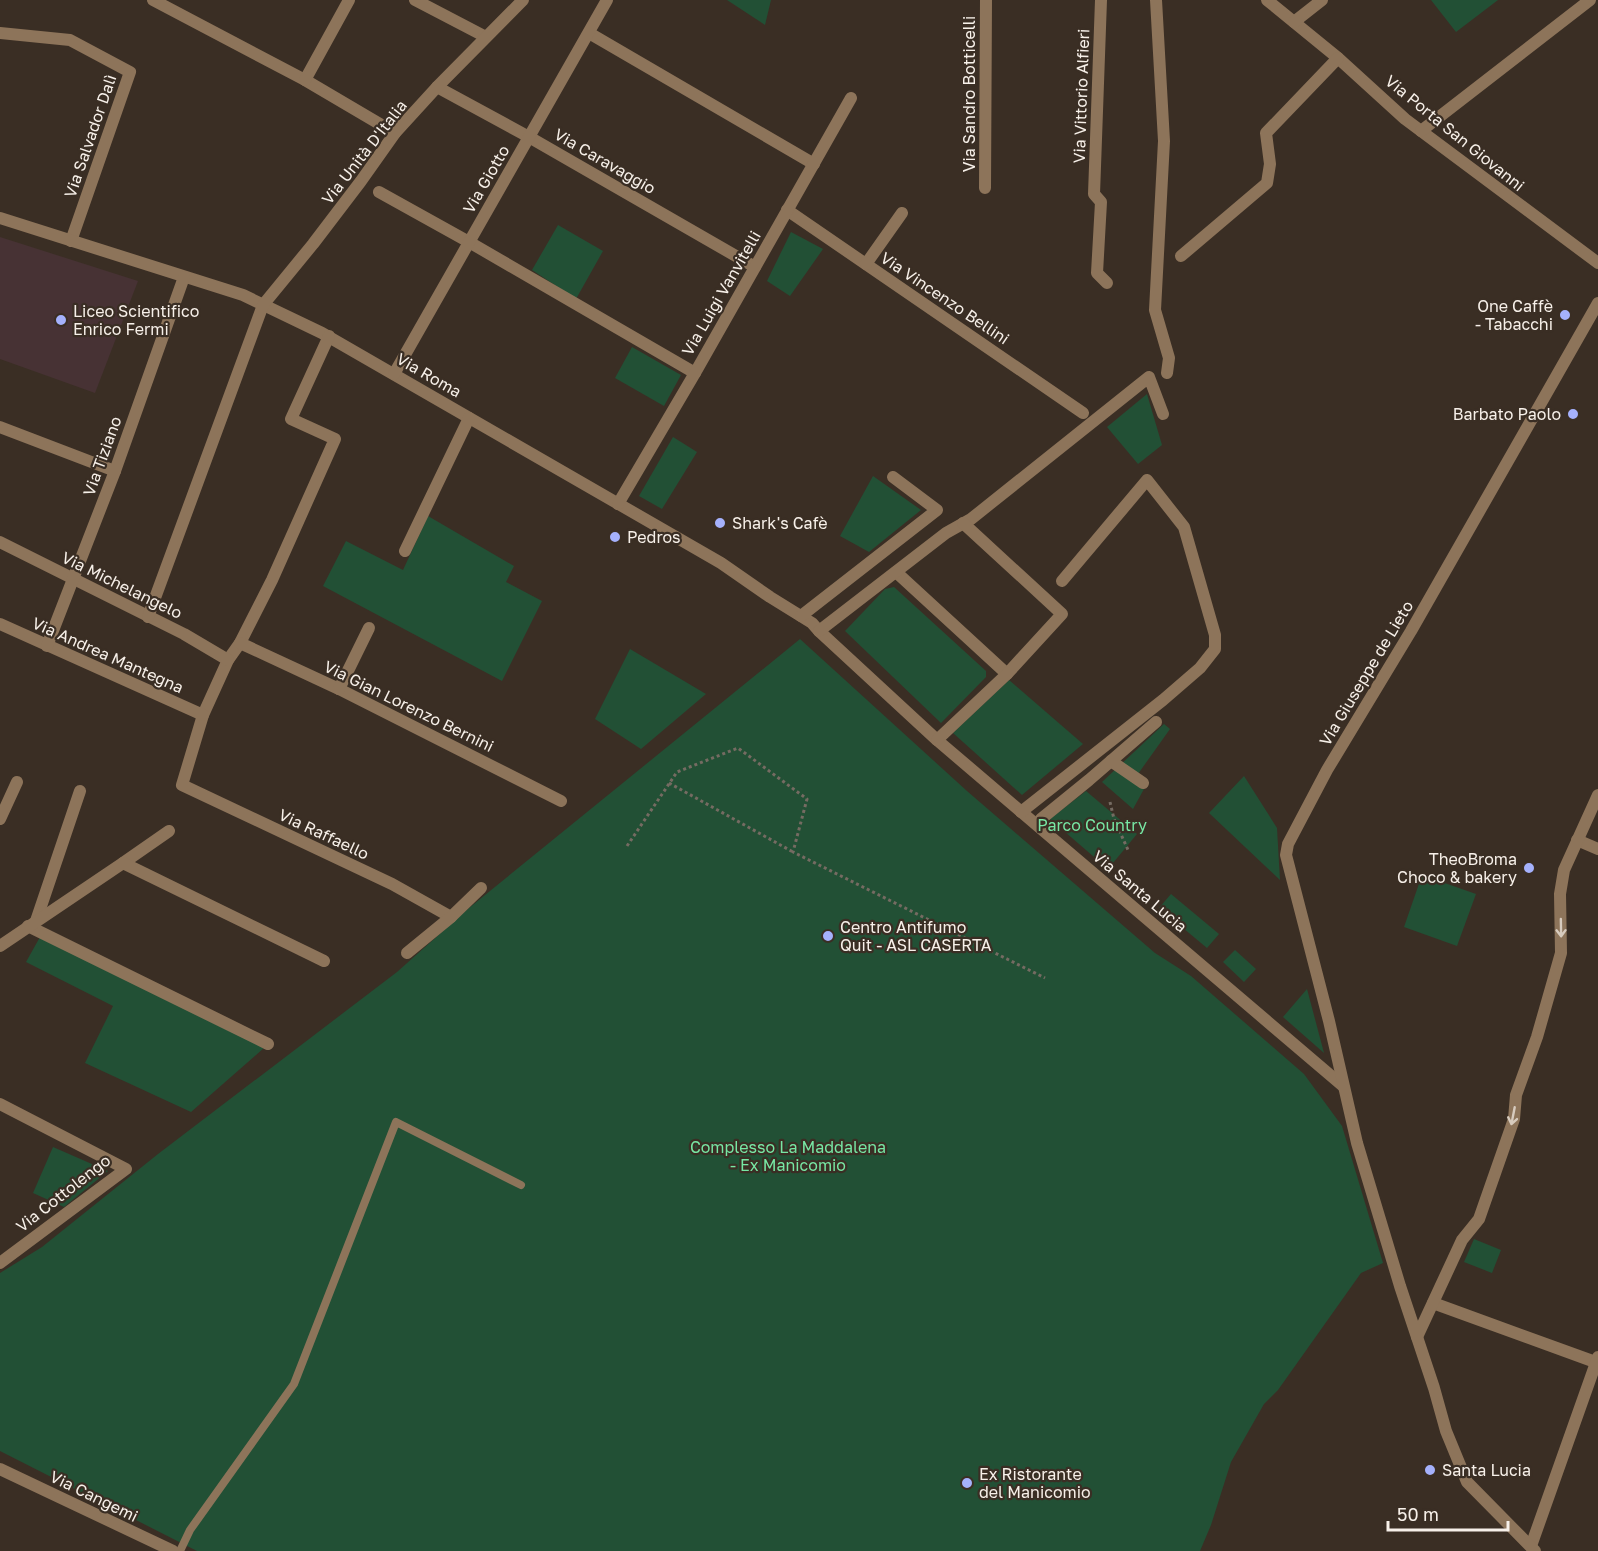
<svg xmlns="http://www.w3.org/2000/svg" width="1598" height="1551" viewBox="0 0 1598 1551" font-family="'Golos Text',sans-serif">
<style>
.education{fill:#473234}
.green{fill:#225035}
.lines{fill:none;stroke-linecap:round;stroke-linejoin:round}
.path{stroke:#756b62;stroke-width:3;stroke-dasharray:3 3;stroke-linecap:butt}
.service{stroke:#8d745a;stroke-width:8}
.pedestrian{stroke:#8d745a;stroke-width:12}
.minor{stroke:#8d745a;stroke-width:12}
.oneway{stroke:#d7cbbe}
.poi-dot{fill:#a5b1fc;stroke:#3a2e24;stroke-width:2}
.labels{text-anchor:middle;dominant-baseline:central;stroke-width:4.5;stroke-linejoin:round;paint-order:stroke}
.street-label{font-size:16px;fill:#f7f0e9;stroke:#3a2e24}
.poi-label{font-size:16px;fill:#f7f0e9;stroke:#3a2e24;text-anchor:start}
.park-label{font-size:16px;fill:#77e7a4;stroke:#3a2e24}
</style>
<rect width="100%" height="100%" fill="#3a2e24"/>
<path class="education" d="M 0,237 L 138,281 L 95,393 L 0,359 Z"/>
<g class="green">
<path d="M 727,0 L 771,0 L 765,25 Z"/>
<path d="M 1431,0 L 1498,0 L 1456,32 Z"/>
<path d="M 558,225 L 603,251 L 576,299 L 532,270 Z"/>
<path d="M 791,232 L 823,249 L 790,296 L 767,281 Z"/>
<path d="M 632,347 L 681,375 L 664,406 L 615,378 Z"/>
<path d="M 1147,394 L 1162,445 L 1138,464 L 1107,427 Z"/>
<path d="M 673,437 L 697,452 L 662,509 L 639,496 Z"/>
<path d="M 873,476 L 921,510 L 869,552 L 840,536 Z"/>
<path d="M 428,516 L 514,566 L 506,582 L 542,601 L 502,681 L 323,586 L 346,541 L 403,570 Z"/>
<path d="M 894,587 L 986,671 L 986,677 L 941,723 L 845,631 L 885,589 Z"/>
<path d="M 800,639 L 967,791 L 1155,953 L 1191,976 L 1304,1074 L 1342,1126 L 1383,1263 L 1361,1273 L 1278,1390 L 1264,1404 L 1231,1462 L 1211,1525 L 1200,1551 L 197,1551 L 0,1451 L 0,1273 L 42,1247 L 158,1154 L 397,972 L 469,908 Z"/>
<path d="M 630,649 L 706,694 L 641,749 L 595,719 Z"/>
<path d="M 1009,680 L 1083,744 L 1022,795 L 953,733 Z"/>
<path d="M 1164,724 L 1170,729 L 1133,781 L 1144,789 L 1133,809 L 1102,782 Z"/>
<path d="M 1244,776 L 1277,828 L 1280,880 L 1209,813 Z"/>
<path d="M 1086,791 L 1137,834 L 1108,869 L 1050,819 Z"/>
<path d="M 1422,875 L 1476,894 L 1457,946 L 1404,927 Z"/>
<path d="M 1171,894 L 1219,934 L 1207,948 L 1159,908 Z"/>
<path d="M 40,937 L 264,1048 L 191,1112 L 85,1063 L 113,1006 L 26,962 Z"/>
<path d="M 1235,950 L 1256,969 L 1244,982 L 1223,962 Z"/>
<path d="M 1307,989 L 1324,1053 L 1283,1017 Z"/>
<path d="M 53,1147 L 108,1171 L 64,1207 L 33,1193 Z"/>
<path d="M 1474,1239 L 1501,1250 L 1492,1273 L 1464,1262 Z"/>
</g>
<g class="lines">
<g class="path">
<path d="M 669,783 L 793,852"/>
<path d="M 1110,802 L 1114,819 L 1129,852"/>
<path d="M 627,846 L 677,772 L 738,748 L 807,799 L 793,852 L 1045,978"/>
</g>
<path class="service" d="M 180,1551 L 190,1530 L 294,1384 L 396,1122 L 521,1185"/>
<g class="pedestrian">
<path d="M 1111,761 L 1143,783"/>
<path d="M 1041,819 L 1089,780 L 1156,722"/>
</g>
<g class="minor">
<path d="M 153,0 L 305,80 L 395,133"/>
<path d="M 415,0 L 486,37"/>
<path d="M 1101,0 L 1094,194 L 1101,202 L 1097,273 L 1107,283"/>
<path d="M 1156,0 L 1164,141 L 1155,310 L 1169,358 L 1167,373"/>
<path d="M 1267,0 L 1338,58 L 1405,119 L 1598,263"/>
<path d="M 1294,22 L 1322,0"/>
<path d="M 0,33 L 70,40 L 130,72 L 71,241"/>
<path d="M 589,33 L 814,164"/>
<path d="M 305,80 L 349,0"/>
<path d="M 437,87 L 529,137 L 755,267"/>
<path d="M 1421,131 L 1590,0"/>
<path d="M 985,188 L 986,0"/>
<path d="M 379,192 L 469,242 L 695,373"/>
<path d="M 787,210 L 1083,413"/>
<path d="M 0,218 L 243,295 L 322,333 L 721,563 L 770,597 L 812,623 L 819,631 L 937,740 L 1343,1086"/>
<path d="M 1181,256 L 1267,183 L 1270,164 L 1266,133 L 1338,58"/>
<path d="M 866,264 L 902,213"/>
<path d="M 329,336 L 291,419 L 335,439 L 272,580 L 240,643 L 228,660 L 203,715 L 182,785 L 392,884 L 451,917"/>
<path d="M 394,374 L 607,0"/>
<path d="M 0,427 L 115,471"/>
<path d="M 618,504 L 695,373 L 851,98"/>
<path d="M 0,542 L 184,634 L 228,660"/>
<path d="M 405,551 L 469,418"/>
<path d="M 896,572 L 1007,674"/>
<path d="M 801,616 L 937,510 L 893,477"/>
<path d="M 148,617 L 263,305 L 313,244 L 361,181 L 395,133 L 437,87 L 523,0"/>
<path d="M 0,624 L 203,715"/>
<path d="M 819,631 L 946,533 L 971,519 L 1149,377 L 1163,414"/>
<path d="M 240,643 L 339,689 L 561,801"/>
<path d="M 47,646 L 115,471 L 184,277"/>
<path d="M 339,689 L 369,628"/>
<path d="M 937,740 L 1007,674 L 1062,614 L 963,523"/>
<path d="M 1021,812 L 1163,700 L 1200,668 L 1215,649 L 1215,635 L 1184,527 L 1147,480 L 1062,581"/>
<path d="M 0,819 L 17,782"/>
<path d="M 1577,840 L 1598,849"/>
<path d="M 123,863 L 169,831"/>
<path d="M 36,921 L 80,791"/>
<path d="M 28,926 L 268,1044"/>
<path d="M 0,946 L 123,863 L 324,961"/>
<path d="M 407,953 L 451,917 L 481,888"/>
<path d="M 0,1104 L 126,1169 L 0,1263"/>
<path d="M 1433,1303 L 1598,1363"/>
<path d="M 1417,1337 L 1462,1240 L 1479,1219 L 1514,1119 L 1516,1095 L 1537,1037 L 1561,953 L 1560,894 L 1564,870 L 1598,795"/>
<path d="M 0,1469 L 173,1551"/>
<path d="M 1531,1546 L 1598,1357"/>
<path d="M 1535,1551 L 1467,1482 L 1446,1431 L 1434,1388 L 1400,1286 L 1357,1143 L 1329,1021 L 1286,855 L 1288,844 L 1327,770 L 1411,631 L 1598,303"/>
</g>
</g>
<defs><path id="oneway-shaft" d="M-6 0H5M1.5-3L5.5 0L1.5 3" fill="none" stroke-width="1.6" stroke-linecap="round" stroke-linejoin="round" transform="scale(1.5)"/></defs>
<g class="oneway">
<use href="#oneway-shaft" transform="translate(1561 928) rotate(89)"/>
<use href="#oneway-shaft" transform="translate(1513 1116) rotate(101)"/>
</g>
<g class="poi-dot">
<circle cx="1565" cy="315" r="6"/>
<circle cx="61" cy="320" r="6"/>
<circle cx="1573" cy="414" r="6"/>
<circle cx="720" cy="523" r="6"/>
<circle cx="615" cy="537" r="6"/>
<circle cx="1529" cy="868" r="6"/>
<circle cx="828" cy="936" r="6"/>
<circle cx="1430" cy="1470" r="6"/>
<circle cx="967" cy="1483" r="6"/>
</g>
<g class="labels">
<g class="street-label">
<text transform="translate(969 94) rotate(-90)">Via Sandro Botticelli</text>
<text transform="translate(1081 96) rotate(-88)">Via Vittorio Alfieri</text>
<text transform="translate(1455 133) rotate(39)">Via Porta San Giovanni</text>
<text transform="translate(90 136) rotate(-71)">Via Salvador Dalì</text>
<text transform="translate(364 152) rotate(-52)">Via Unità D'Italia</text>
<text transform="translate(605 161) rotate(30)">Via Caravaggio</text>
<text transform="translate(486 179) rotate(-60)">Via Giotto</text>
<text transform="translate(721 293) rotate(-60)">Via Luigi Vanvitelli</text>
<text transform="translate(945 298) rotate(34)">Via Vincenzo Bellini</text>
<text transform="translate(429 375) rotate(30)">Via Roma</text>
<text transform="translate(102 456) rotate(-70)">Via Tiziano</text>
<text transform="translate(122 585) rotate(26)">Via Michelangelo</text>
<text transform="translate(108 655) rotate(24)">Via Andrea Mantegna</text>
<text transform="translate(1366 673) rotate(-59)">Via Giuseppe de Lieto</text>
<text transform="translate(409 706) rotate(26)">Via Gian Lorenzo Bernini</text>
<text transform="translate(324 834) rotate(25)">Via Raffaello</text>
<text transform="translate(1140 891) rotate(40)">Via Santa Lucia</text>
<text transform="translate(63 1193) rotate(-38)">Via Cottolengo</text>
<text transform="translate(94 1496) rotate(26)">Via Cangemi</text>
</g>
<g class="poi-label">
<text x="1553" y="306" text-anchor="end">One Caffè<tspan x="1553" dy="18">- Tabacchi</tspan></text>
<text x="73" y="311">Liceo Scientifico<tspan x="73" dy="18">Enrico Fermi</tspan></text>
<text x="1561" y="414" text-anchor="end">Barbato Paolo</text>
<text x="732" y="523">Shark's Cafè</text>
<text x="627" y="537">Pedros</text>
<text x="1517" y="859" text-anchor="end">TheoBroma<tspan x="1517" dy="18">Choco &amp; bakery</tspan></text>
<text x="840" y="927">Centro Antifumo<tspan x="840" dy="18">Quit - ASL CASERTA</tspan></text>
<text x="1442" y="1470">Santa Lucia</text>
<text x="979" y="1474">Ex Ristorante<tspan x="979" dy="18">del Manicomio</tspan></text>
</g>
<g class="park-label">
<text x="1092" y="825">Parco Country</text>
<text x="788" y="1147">Complesso La Maddalena<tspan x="788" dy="18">- Ex Manicomio</tspan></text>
</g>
</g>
<path d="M1388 1521v9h120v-9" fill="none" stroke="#f7f0e9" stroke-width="3"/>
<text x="1397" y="1521" font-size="18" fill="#f7f0e9" stroke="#3a2e24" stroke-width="4.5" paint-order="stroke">50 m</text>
</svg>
